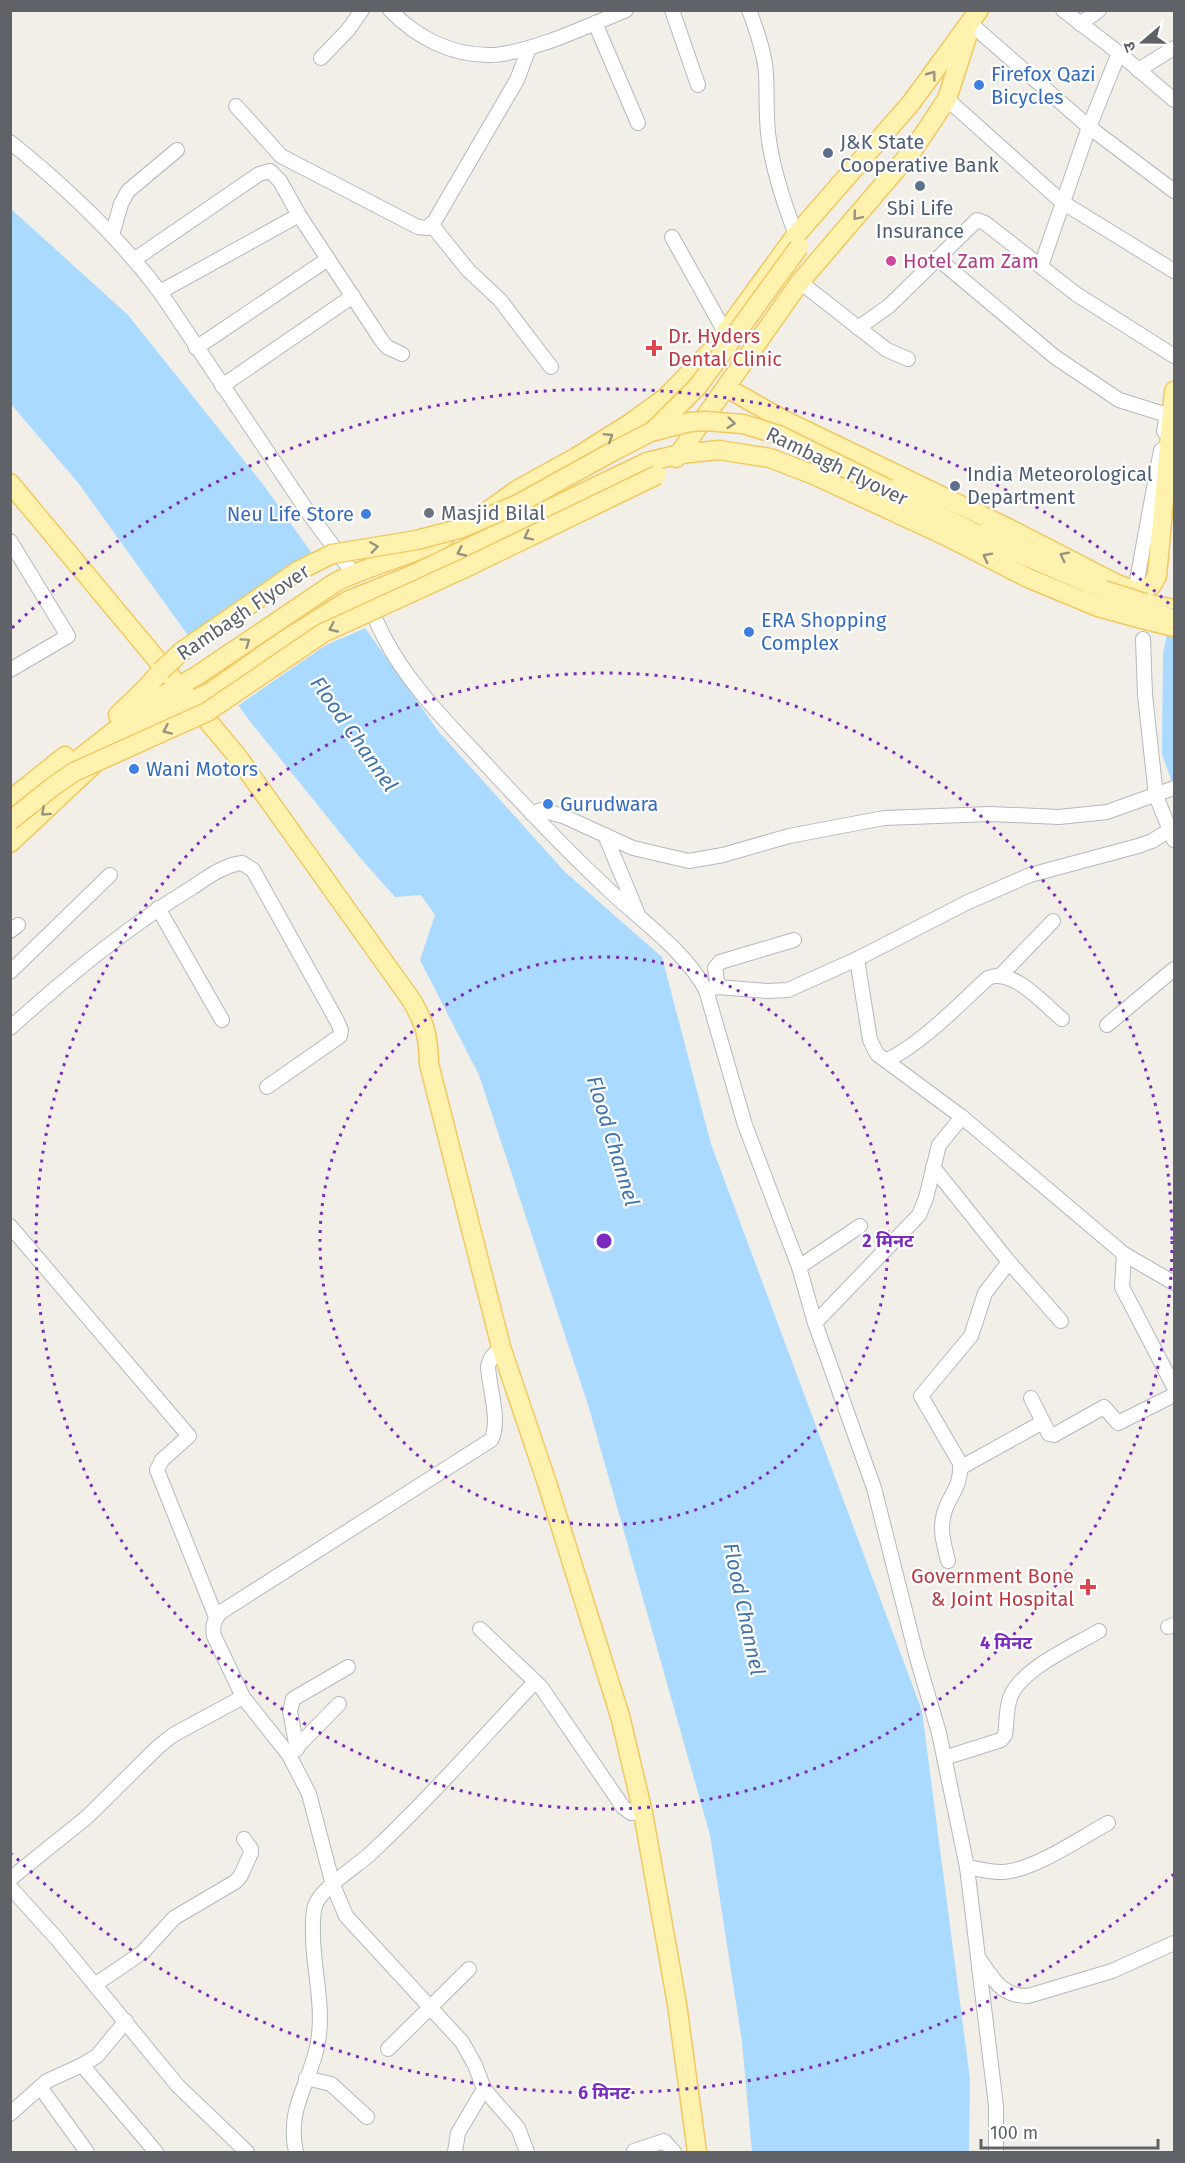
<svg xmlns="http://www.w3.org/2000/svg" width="1185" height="2163" viewBox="0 0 1185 2163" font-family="'Fira Sans','Noto Sans Devanagari',sans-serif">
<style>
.water{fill:#aadaff}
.pier{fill:#f1efe8}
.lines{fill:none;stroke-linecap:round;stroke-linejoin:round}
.minor-casing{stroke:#b5b8bc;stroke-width:16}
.major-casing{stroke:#f2c960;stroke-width:21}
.minor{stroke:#fff;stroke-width:14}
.major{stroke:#fff2af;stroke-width:18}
.major-bridge-casing{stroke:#f2c960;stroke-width:21;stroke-linecap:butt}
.major-bridge{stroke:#fff2af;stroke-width:18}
.oneway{stroke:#979581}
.ring{fill:none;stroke:#7b2cbf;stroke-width:3;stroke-dasharray:3 6}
.shop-dot{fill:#3f7fe0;stroke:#fff;stroke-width:2}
.service-dot{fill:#5c6f8a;stroke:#fff;stroke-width:2}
.hotel-dot{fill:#d1479c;stroke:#fff;stroke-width:2}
.health-dot{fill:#e0444e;stroke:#fff;stroke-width:2}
.worship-dot{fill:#6b7280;stroke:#fff;stroke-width:2}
.labels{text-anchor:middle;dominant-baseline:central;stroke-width:4.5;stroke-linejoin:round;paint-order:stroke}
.shop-label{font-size:20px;fill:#366cbe;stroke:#fff;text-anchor:start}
.service-label{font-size:20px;fill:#4e5e75;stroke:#fff;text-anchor:start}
.hotel-label{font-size:20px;fill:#b23c85;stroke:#fff;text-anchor:start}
.health-label{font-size:20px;fill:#be3a42;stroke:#fff;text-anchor:start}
.street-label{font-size:20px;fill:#5f6368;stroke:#fff}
.worship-label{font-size:20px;fill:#5b616d;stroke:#fff;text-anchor:start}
.water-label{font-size:21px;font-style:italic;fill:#4174aa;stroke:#fff}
.centre{fill:#7b2cbf;stroke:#fff;stroke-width:3}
.ring-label{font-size:18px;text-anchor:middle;font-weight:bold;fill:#7b2cbf;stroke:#fff;stroke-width:4.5;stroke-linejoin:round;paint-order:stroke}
</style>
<rect width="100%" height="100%" fill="#f1efe8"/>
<g class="water">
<path d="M 10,208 L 128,315 L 262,483 L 439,732 L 565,872 L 662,957 L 711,1144 L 922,1711 L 970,2079 L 969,2152 L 752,2152 L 742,2042 L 710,1835 L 589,1408 L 479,1075 L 420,960 L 435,915 L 421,895 L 395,897 L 362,860 L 249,720 L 79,484 L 11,404 Z"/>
<path d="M 1174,599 L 1174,788 L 1162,754 L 1163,654 Z"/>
</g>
<path class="pier" d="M 318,557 L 368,627 L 326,645 L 236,707 L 189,643 Z"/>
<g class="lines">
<g class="minor-casing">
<g id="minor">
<path d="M 390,10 C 416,37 450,55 489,55 C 526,55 590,25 626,10"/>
<path d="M 672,10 L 698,85"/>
<path d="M 749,10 C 757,31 764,51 766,73 C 767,93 766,113 768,133 C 772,168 783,201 796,235"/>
<path d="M 1063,10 L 1119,53 L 1174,100"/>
<path d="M 595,23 L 638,123"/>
<path d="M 971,24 L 1089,127 L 1174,191"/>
<path d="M 1080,24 L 1099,10"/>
<path d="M 321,58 L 348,30 L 362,10"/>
<path d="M 1138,70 L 1174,48"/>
<path d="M 947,99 L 1062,202 L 1174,271"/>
<path d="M 236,106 L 281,156 L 418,227 L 428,228 L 434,222 L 517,80 L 529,48"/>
<path d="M 10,142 C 66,187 117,235 160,292 L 310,515 L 353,573"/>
<path d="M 431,224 L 468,270 L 500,300 L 551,367"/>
<path d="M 112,235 L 121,204 L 128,191 L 177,150"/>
<path d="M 672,237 L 725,332"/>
<path d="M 937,258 L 1055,357 L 1119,400 L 1164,414 L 1166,421 L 1164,431"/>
<path d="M 135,259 L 259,174 L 270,171 L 280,181 L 299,215 L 328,259 L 196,348"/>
<path d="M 328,259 L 382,341 L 387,347 L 402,354"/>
<path d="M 1041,266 L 1089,127 L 1119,53"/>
<path d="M 800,282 L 887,350 L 908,359"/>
<path d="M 160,292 L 299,215"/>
<path d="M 858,328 L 889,306 L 977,220 L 985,223 L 1076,294 L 1174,356"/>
<path d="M 222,386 L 353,296"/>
<path d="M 10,541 L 68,636 L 10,670"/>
<path d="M 1136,598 L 1135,591 L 1161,450"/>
<path d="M 369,604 C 374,615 378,626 384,637 C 410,688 455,730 493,772 C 531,813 570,854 611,892 C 644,923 684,950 706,990 L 745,1125 L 799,1267 L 815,1323 L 874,1488 L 917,1658 L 939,1733 L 967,1867 L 996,2106 L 996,2152"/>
<path d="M 1143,639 L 1145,695 L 1156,796 L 1174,840"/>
<path d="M 532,814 L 541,810 L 563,816 L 633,848 L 689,861 L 723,855 L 789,836 L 884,818 L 991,814 L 1059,817 L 1107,812 L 1174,788"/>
<path d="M 605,835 L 637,912"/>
<path d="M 158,908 L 222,1020"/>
<path d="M 10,931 L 18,925"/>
<path d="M 857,959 L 870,1040 L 877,1054 L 962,1117 L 1124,1254 L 1122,1287 L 1174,1387"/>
<path d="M 10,972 L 110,875"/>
<path d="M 1001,975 L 1053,921"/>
<path d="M 718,987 L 715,968 L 720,962 L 794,940"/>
<path d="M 706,990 L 718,987 L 767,991 L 788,990 L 857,959 L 966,903 L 1030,875 L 1138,846 L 1152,841 L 1170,830"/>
<path d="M 1107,1025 L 1174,969"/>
<path d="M 10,1028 C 68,976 127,927 193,887 C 208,877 224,865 242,863 L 253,870 L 337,1021 L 341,1030 L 340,1036 L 267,1087"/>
<path d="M 886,1061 C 925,1041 956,1007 988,978 C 1012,967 1044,1004 1062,1019"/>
<path d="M 933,1167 L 1009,1262 L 985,1293 L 971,1336 L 921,1396 L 960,1463 C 962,1490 946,1497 943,1518 C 940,1533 945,1548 948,1561"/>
<path d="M 10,1226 L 189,1436 L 162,1460 L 157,1470 L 216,1617"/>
<path d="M 1124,1254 L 1174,1283"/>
<path d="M 1009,1262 L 1061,1321"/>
<path d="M 799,1267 L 860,1226"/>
<path d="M 815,1323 L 919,1215 L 926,1198 L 939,1145 L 962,1117"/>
<path d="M 501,1347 L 491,1358 L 488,1366 C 489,1388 501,1422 491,1440 L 221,1612 C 214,1620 212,1625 214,1636 L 243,1697 L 289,1755 L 309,1794 L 333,1885 L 346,1916 L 462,2042 L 475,2065 L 484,2089 L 518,2128 L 527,2152"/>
<path d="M 1031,1398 L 1049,1434 L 1054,1435 L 1104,1407 L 1118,1423 L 1174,1395"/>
<path d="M 960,1468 L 1043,1422"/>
<path d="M 1168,1627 L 1174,1625"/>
<path d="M 480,1629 L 541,1687 L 623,1807 L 631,1813 L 643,1813"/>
<path d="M 297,1749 L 290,1711 L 293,1699 L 348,1667"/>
<path d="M 291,1753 L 339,1704"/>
<path d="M 944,1758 L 1001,1740 L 1005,1735 C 1007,1723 1006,1709 1010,1698 C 1020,1669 1074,1646 1099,1631"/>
<path d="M 967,1867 C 979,1869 992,1873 1004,1872 C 1036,1869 1079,1839 1108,1823"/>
<path d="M 10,1879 L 87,1817 L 158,1747 L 173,1735 L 243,1697"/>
<path d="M 10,1887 L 57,1939 L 178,2086 L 247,2152"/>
<path d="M 980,1960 C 994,1980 1001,1996 1028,1996 L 1112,1971 L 1174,1943"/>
<path d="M 96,1984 L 143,1952 L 174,1918 L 235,1882 L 240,1877 L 251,1853 L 251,1849 L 244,1839"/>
<path d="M 388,2049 L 469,1969"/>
<path d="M 82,2065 L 156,2152"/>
<path d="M 306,2078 L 331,2084 L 367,2117"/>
<path d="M 40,2087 L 87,2152"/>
<path d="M 10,2114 L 47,2081 L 82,2065 L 97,2056 L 126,2021"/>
<path d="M 634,2151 L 664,2141 L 674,2152"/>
<path d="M 296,2152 C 286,2107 311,2083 318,2042 C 324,2008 314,1972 313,1938 C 313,1927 312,1916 315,1906 C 320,1889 357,1866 371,1853 C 428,1800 481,1739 535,1682"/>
<path d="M 455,2152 L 458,2133 L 484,2089"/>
</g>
</g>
<g class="major-casing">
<g id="major">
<path d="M 727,388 L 782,419 L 1010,529 L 1115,583 L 1135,591 L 1142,590 L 1152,585 L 1157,576 L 1174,391"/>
<path d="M 676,458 L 800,282 L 913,150 L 947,99 L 967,37"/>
<path d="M 10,483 L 237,756 L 412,1001 C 426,1026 428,1035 429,1064 L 501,1347 L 547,1483 L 620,1716 L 643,1813 L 677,2004 L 697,2152"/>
<path d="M 888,489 L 991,541 L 1104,590"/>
<path d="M 481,516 L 517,490 L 575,458 L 629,424 L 665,398 L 713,349 L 796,235 L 911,103 L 979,10"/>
<path d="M 990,526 L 999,530 L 1010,550"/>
<path d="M 1145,603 L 1174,609"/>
<path d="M 1142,619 L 1174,627"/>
<path d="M 181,652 L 298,571"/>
<path d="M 118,715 L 147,687 L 161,671"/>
<path d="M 120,742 L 137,728 L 158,717 L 212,691 L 282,642 L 349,600 L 414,574 L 647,462 L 680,454 L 719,450 L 770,458 L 814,475 L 946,536 L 1028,578 L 1098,607"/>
<path d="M 57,776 L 150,703 L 198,675 L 336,582 C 371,564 411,557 445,537"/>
<path d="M 10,800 L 65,756"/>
<path d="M 10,843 L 94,764"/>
</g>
</g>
<use href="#minor" class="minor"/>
<use href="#major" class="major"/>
<g class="major-bridge-casing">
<g id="major-bridge">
<path d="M 653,431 L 698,386 L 799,247"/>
<path d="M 298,571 L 332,554 L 417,540 L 462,528 L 518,504 L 610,453 L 651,432 L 690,422 L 705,421 L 743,424 L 779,435 L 888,489"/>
<path d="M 1104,590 L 1145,603"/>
<path d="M 1098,607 L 1142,619"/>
<path d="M 161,671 L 181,652"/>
<path d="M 10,821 L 51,788 L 74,772 L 207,712 L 323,633 L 465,568 L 657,475"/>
</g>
</g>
<use href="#major-bridge" class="major-bridge"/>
</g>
<defs><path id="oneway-chevron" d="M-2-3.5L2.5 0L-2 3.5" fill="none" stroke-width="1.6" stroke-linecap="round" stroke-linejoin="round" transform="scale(1.5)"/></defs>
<g class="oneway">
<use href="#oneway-chevron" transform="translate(932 75) rotate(-53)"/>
<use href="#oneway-chevron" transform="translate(857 216) rotate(130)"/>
<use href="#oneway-chevron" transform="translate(731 423) rotate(6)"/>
<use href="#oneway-chevron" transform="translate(609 437) rotate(-32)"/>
<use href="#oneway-chevron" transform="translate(528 536) rotate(153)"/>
<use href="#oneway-chevron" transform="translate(374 547) rotate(-8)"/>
<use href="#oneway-chevron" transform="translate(461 552) rotate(155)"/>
<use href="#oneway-chevron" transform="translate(1064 556) rotate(-153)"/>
<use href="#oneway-chevron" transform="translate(987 557) rotate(-153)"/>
<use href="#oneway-chevron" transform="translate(333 628) rotate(155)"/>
<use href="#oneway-chevron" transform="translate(246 642) rotate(-34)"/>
<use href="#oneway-chevron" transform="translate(167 730) rotate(156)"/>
<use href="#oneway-chevron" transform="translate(45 812) rotate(138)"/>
</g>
<g class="ring">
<circle cx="604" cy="1241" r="284"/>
<circle cx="604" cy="1241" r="568"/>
<path d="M1174 1874A852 852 0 0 1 12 1854M12 628A852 852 0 0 1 1174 608"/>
</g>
<g class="shop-dot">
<circle cx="979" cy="85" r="6"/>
<circle cx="366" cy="514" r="6"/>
<circle cx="749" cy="632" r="6"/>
<circle cx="134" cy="769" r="6"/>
<circle cx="548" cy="804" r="6"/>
</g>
<g class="service-dot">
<circle cx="828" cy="153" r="6"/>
<circle cx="920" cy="186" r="6"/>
<circle cx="955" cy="486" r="6"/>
</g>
<circle class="hotel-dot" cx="891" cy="261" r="6"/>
<g class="health-dot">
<path d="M651 339h6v6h6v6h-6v6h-6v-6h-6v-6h6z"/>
<path d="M1085 1578h6v6h6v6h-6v6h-6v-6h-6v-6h6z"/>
</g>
<circle class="worship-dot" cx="429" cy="513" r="6"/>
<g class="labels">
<g class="shop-label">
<text x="991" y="74">Firefox Qazi<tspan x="991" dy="23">Bicycles</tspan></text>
<text x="354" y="514" text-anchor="end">Neu Life Store</text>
<text x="761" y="620">ERA Shopping<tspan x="761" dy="23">Complex</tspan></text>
<text x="146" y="769">Wani Motors</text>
<text x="560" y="804">Gurudwara</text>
</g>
<g class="service-label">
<text x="840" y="142">J&amp;K State<tspan x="840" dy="23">Cooperative Bank</tspan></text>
<text x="920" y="208" text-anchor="middle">Sbi Life<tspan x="920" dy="23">Insurance</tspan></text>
<text x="967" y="474">India Meteorological<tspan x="967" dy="23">Department</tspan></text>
</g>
<g class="hotel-label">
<text x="903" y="261">Hotel Zam Zam</text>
</g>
<g class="health-label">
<text x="668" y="336">Dr. Hyders<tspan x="668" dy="23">Dental Clinic</tspan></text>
<text x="1074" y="1576" text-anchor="end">Government Bone<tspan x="1074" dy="23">&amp; Joint Hospital</tspan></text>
</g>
<g class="street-label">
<text transform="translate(837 466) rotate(26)">Rambagh Flyover</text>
<text transform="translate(243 612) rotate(-34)">Rambagh Flyover</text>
</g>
<g class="worship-label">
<text x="441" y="513">Masjid Bilal</text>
</g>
<g class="water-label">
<text transform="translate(354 734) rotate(55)">Flood Channel</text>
<text transform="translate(613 1141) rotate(73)">Flood Channel</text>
<text transform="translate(744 1609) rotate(78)">Flood Channel</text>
</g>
</g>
<circle cx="604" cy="1241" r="9" class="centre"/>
<g class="ring-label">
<text x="888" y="1247">2 मिनट</text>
<text x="1006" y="1649">4 मिनट</text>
<text x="604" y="2099">6 मिनट</text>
</g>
<rect width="1185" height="2163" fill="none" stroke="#5f6368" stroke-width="24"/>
<g transform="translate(1143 42) rotate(250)" stroke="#ffffff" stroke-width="4.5" paint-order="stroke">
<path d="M0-4.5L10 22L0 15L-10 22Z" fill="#5f6368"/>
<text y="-9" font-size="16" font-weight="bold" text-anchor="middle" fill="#5f6368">उ</text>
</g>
<path d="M981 2139v9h177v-9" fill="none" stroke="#5f6368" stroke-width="3"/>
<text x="990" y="2139" font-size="18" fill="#5f6368" stroke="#ffffff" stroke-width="4.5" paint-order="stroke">100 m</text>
</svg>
